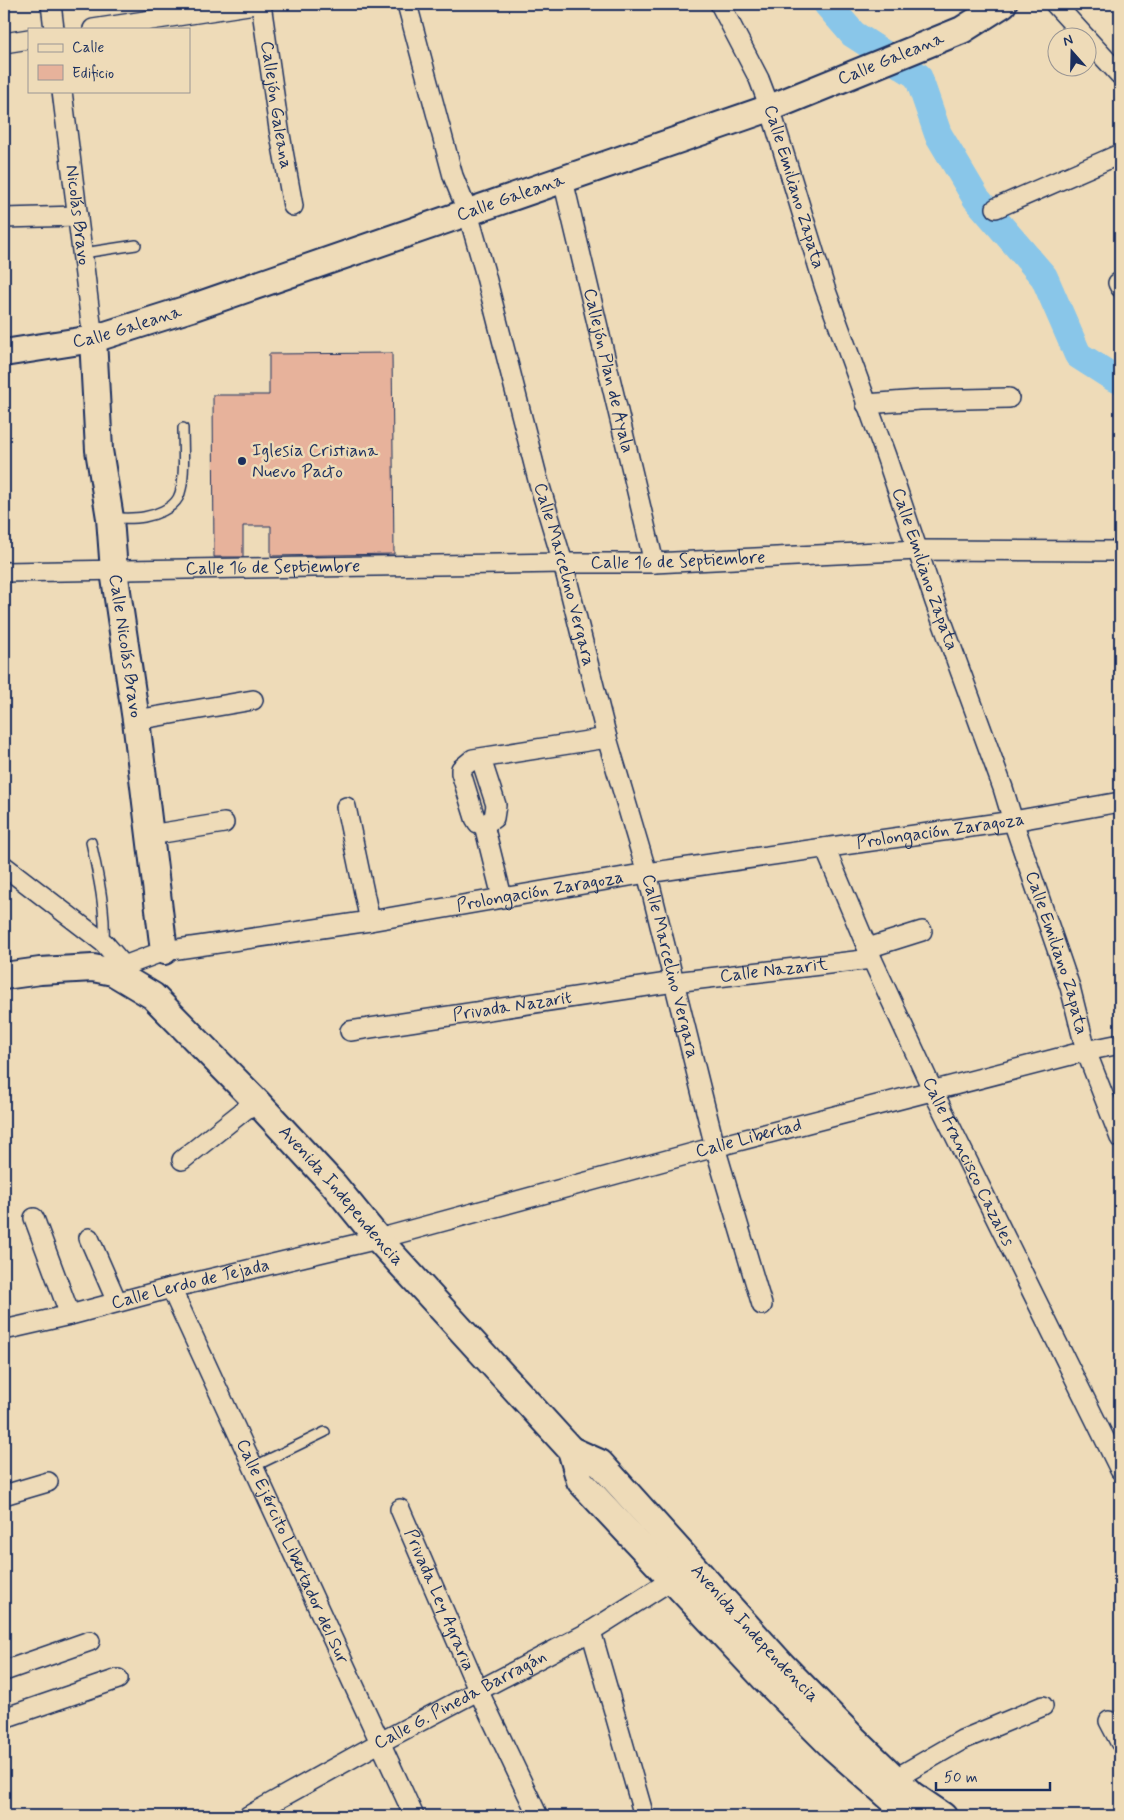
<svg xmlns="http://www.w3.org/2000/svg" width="1124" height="1820" viewBox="0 0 1124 1820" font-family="Mynerve,sans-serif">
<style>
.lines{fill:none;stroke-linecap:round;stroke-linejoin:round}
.river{stroke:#89c6e9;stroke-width:28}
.building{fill:#e7b29b;stroke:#1b2f5e}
.service-casing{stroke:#1b2f5e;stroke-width:12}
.minor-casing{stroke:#1b2f5e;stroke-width:22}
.secondary-casing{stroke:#1b2f5e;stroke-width:30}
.service{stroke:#eedbb8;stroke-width:9}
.minor{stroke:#eedbb8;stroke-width:19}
.secondary{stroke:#eedbb8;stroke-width:26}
.poi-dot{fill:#1b2f5e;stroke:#eedbb8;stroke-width:2}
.labels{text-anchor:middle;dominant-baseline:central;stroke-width:5;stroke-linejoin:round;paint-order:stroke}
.street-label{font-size:18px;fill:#1b2f5e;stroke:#eedbb8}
.poi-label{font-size:18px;fill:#1b2f5e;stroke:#eedbb8;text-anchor:start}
</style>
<rect width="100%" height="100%" fill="#eedbb8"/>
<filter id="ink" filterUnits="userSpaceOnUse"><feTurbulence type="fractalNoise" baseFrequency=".02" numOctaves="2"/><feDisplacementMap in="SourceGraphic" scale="10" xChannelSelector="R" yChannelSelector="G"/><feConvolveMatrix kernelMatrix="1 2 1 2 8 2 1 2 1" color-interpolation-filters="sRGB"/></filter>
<g filter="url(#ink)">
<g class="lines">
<path class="river" d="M 827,4 L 853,34 L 918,76 L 938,134 L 976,198 L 1044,277 L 1078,355 L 1114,378 L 1120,380"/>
</g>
<path class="building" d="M 392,353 L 394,554 L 271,556 L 271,526 L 243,526 L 243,557 L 214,557 L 213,395 L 269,395 L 269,354 Z"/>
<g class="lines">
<g class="service-casing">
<g id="service">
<path d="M 83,253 L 136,245"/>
<path d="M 113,518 C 123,518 134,519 144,517 C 155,515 172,509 178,498 C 186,483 183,446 183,428"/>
<path d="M 91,842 C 98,875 106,909 104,943"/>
<path d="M 253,1467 L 325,1432"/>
</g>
</g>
<g class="minor-casing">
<g id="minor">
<path d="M 51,4 L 54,29"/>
<path id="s1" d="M 261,4 L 279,129 L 293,206"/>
<path id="s2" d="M 407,4 L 453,176 L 468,213 L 484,269 L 538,480 L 563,563 L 607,738 L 647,873 L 715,1147 L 762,1305"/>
<path id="s3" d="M 720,4 L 759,79 L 770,108 L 825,288 L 886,456 L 935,602 L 1003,788 L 1013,821 L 1070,987 L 1086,1051 L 1120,1138"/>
<path d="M 1055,4 L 1086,38"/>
<path d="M 93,29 L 255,4"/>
<path d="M 1086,38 L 1120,75"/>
<path d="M 4,43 L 29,39"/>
<path id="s4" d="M 62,91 L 93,339"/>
<path id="s5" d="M 563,180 L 654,563"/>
<path d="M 996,208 L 1120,154"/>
<path d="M 4,218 L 78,216"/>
<path d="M 1118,283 L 1120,287"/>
<path d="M 866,404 L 920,400 L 1009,398"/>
<path id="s6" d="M 4,572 L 563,563 L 654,563 L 918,550 L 1120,551"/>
<path d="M 136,720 L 253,700"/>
<path d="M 481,759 L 496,805 L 494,818 L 484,825 L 478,823 L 475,818 L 461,773 L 461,769 L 473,759 L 607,738"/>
<path d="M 346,807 L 370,921"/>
<path d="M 484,825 L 502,897"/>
<path d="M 150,835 L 224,823"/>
<path id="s7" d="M 825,848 L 872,959 L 933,1091 L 1120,1470"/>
<path d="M 4,866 L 104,943 L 124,966"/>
<path d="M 868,948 L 922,931"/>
<path id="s8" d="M 113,972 L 124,966 L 164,951 L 370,921 L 647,873 L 1013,821 L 1120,802"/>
<path id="s9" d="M 350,1031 L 674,982 L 872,959"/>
<path d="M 182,1160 L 256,1101"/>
<path d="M 34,1218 L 70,1315"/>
<path d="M 89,1238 L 117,1302"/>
<path id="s10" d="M 171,1288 L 414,1816"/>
<path id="s11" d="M 4,1330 L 70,1315 L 171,1288 L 378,1239 L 715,1147 L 1086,1051 L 1120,1044"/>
<path d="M 4,1495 L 48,1482"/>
<path id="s12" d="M 400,1509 L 478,1690 L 538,1816"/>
<path d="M 591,1631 L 644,1816"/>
<path d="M 4,1671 L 90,1641"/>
<path d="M 4,1718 L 118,1679"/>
<path d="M 1109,1721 L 1120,1742"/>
<path d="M 896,1778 L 962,1740 L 1043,1706"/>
<path id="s13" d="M 248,1816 L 379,1743 L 591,1631 L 681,1574"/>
</g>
</g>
<g class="secondary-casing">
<g id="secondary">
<path id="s14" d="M 93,339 L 99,450 L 110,518 L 114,571 L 136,720 L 164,951"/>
<path id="s15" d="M 4,353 L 93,339 L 191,308 L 770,108 L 962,30 L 1003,4"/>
<path id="s16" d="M 4,976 L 40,971 L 93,968 L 113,972 L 153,996 L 256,1101 L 334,1185 L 378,1239 L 571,1450 L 580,1481 L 765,1679 L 833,1747 L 911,1816"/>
<path id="s17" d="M 571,1450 L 600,1463 L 782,1665 L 854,1739 L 912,1795 L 943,1816"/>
</g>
</g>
<use href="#service" class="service"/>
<use href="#minor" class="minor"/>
<use href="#secondary" class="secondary"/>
</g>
</g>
<circle class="poi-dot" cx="242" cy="461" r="5"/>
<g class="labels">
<g class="street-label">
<text stroke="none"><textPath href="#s15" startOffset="936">Calle Galeana</textPath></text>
<text stroke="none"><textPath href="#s1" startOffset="102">Callejón Galeana</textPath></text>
<text stroke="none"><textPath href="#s3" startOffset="198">Calle Emiliano Zapata</textPath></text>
<text stroke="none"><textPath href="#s15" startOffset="531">Calle Galeana</textPath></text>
<text stroke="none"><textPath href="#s4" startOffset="125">Nicolás Bravo</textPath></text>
<text stroke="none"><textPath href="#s15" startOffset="126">Calle Galeana</textPath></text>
<text stroke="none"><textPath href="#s5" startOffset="196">Callejón Plan de Ayala</textPath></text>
<text stroke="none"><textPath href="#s6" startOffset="674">Calle 16 de Septiembre</textPath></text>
<text stroke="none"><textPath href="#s6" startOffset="269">Calle 16 de Septiembre</textPath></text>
<text stroke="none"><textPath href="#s3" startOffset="602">Calle Emiliano Zapata</textPath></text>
<text stroke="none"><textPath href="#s2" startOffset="592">Calle Marcelino Vergara</textPath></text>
<text stroke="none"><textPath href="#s14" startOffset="309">Calle Nicolás Bravo</textPath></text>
<text stroke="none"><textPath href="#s8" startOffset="841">Prolongación Zaragoza</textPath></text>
<text stroke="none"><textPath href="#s8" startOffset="436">Prolongación Zaragoza</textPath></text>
<text stroke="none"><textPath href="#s3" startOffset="1008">Calle Emiliano Zapata</textPath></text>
<text stroke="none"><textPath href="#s2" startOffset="998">Calle Marcelino Vergara</textPath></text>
<text stroke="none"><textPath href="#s9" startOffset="428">Calle Nazarit</textPath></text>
<text stroke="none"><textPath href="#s9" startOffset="164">Privada Nazarit</textPath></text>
<text stroke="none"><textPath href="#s11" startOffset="769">Calle Libertad</textPath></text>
<text stroke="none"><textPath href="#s7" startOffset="345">Calle Francisco Cazales</textPath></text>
<text stroke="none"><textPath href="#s16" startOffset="431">Avenida Independencia</textPath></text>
<text stroke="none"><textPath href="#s11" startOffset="192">Calle Lerdo de Tejada</textPath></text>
<text stroke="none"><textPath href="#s10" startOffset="290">Calle Ejército Libertador del Sur</textPath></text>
<text stroke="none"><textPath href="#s12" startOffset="99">Privada Ley Agraria</textPath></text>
<text stroke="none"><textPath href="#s17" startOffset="262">Avenida Independencia</textPath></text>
<text stroke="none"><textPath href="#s13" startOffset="242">Calle G. Pineda Barragán</textPath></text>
</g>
<g class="poi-label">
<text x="252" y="451">Iglesia Cristiana<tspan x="252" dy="21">Nuevo Pacto</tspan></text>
</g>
</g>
<rect width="1124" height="1820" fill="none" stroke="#eedbb8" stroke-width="20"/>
<rect x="10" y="10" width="1104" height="1800" fill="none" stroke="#1b2f5e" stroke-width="2" filter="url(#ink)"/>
<rect x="28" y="28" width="162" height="65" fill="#eedbb8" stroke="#9a9694"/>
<rect x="38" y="44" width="25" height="8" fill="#eedbb8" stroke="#9a9694"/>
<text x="72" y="52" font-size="15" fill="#1b2f5e">Calle</text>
<rect x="38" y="65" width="25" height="15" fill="#e7b29b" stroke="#9a9694"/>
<text x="72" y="78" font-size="15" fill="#1b2f5e">Edificio</text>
<g transform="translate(1072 52) rotate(340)"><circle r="24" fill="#eedbb8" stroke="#9a9694"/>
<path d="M0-4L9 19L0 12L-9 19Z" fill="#1b2f5e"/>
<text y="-8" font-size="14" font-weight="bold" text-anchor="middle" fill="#1b2f5e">N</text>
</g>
<path d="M936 1782v8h114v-8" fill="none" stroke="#1b2f5e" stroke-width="2.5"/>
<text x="944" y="1782" font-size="15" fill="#1b2f5e" stroke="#eedbb8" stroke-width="4" paint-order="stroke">50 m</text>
</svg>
